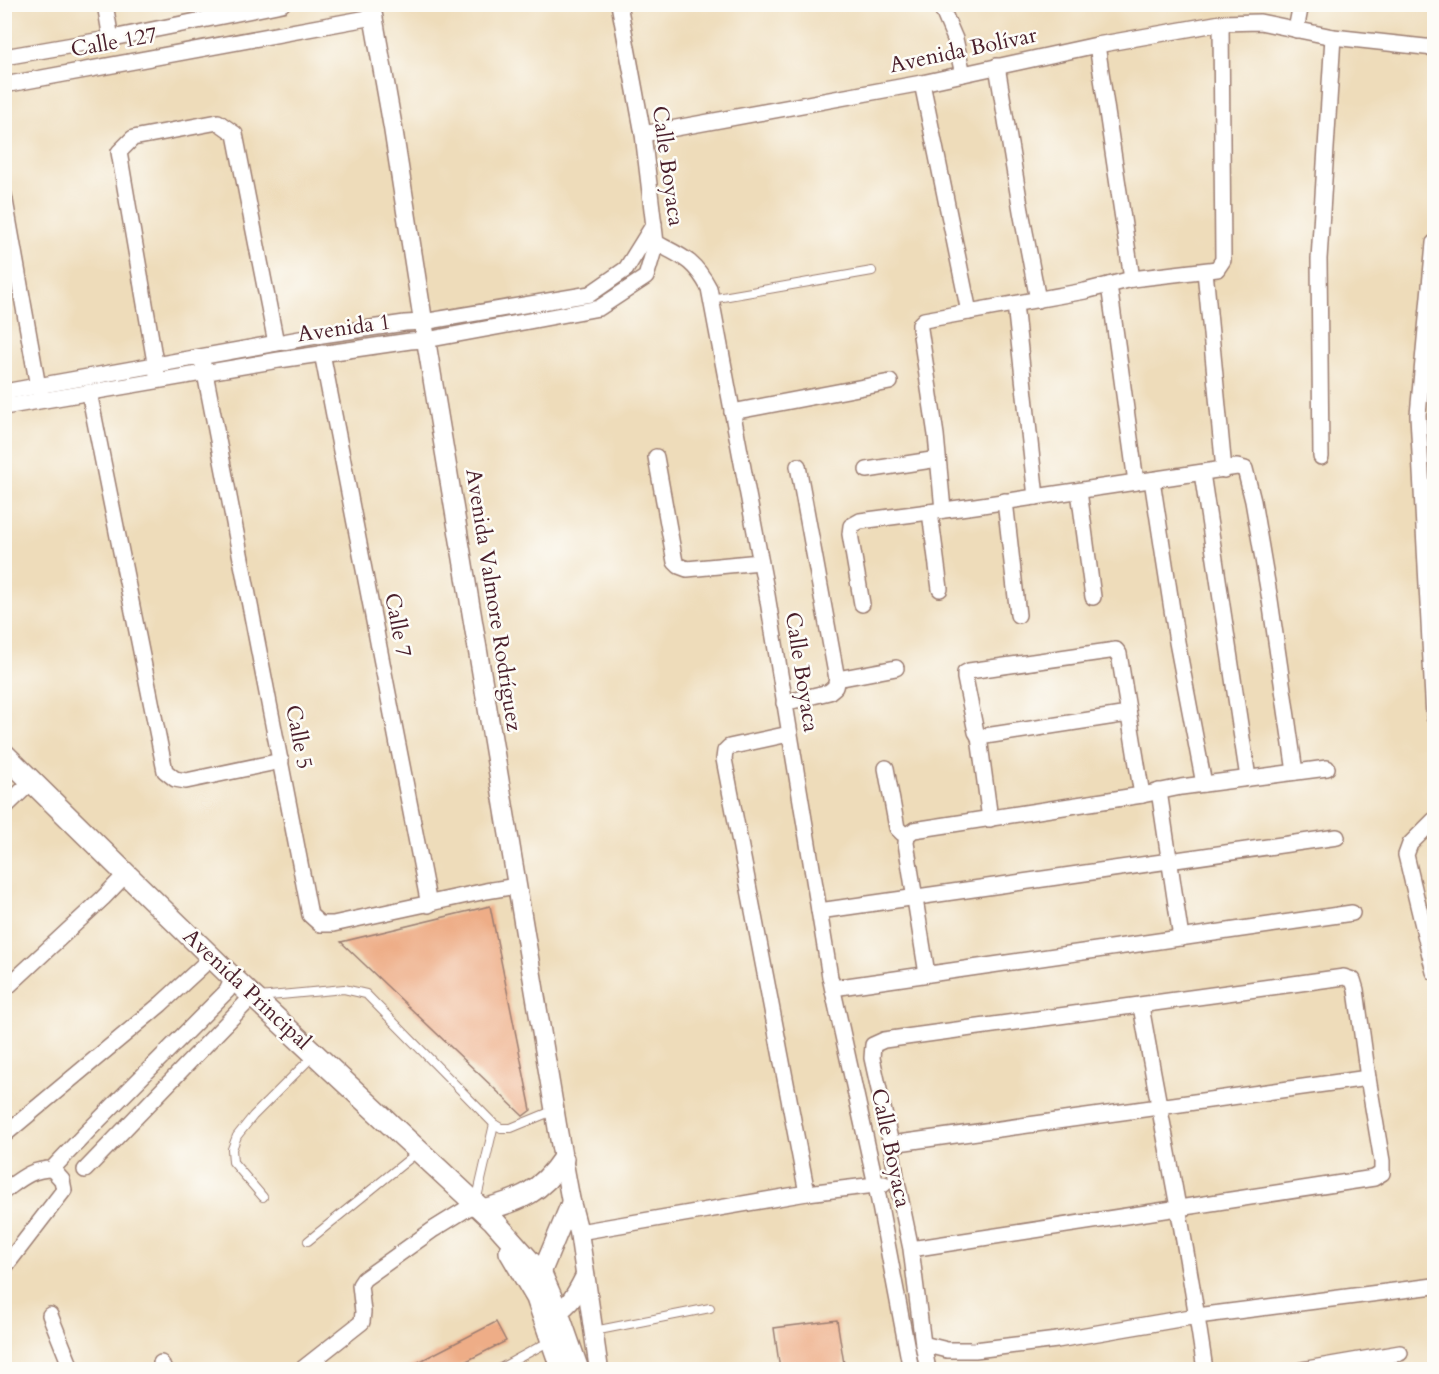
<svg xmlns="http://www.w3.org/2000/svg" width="1439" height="1374" viewBox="0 0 1439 1374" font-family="Cardo,serif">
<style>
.building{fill:#eead87}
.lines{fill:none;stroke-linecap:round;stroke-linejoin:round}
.service-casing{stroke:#9c7e72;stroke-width:10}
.minor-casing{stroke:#9c7e72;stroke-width:18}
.tertiary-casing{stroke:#9c7e72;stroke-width:21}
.secondary-casing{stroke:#9c7e72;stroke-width:24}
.service{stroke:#fff;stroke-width:8}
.minor{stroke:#fff;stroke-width:15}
.tertiary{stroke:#fff;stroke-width:18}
.secondary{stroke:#fff;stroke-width:21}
.labels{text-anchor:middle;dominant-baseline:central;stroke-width:5;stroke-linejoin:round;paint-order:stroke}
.street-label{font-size:22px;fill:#4a1f2b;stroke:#fdfcf7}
</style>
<rect width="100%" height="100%" fill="#fdfcf7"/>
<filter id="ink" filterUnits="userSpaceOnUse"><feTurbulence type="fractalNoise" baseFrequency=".0167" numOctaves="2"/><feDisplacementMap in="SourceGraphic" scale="12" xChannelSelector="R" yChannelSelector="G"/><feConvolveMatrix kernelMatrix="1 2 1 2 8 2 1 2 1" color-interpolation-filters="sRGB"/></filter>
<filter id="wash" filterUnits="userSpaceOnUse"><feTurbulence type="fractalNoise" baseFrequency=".008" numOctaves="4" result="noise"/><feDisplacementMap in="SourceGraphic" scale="24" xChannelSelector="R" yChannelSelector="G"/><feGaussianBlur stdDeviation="1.35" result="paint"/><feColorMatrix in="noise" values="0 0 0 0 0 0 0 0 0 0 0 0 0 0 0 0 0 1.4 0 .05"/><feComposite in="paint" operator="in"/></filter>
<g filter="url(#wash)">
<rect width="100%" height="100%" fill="#eedcba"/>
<g id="blocks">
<g class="building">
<path d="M 490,906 L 531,1110 L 523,1116 L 341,942 Z"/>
<path d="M 837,1320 L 845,1370 L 780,1370 L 774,1328 Z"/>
<path d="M 496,1322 L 506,1341 L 449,1370 L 403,1370 Z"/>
</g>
</g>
</g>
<g filter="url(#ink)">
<use href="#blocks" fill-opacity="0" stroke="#9c7e72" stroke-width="1.5"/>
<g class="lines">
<g class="service-casing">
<g id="service">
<path d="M 711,299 L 872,271"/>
<path d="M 259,997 L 344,989 L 366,994 L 494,1124 L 501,1128 L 511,1128 L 555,1110"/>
<path d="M 263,1197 L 233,1162 L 232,1149 L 237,1136 L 253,1116 L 314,1055"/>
<path d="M 476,1202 L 494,1124"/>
<path d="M 308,1241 L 419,1151"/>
<path d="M 594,1331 L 710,1308"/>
<path d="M 497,1370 L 550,1341"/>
</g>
</g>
<g class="minor-casing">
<g id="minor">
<path d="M 105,4 L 111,39"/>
<path d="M 619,4 L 643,134 L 656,243 C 683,257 694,260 709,288 L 767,595 L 830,977 L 876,1185 L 911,1370"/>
<path d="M 940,4 L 955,39 L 963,74"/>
<path d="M 1296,30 L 1301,4"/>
<path d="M 1097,45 L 1132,279"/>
<path d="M 4,57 L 102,40 L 282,4"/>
<path d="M 997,66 L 1021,211 L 1038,300"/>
<path d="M 922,83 L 969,312"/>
<path d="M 4,85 L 373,17"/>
<path d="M 643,134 L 922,83 L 1097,45 L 1221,23 L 1260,22 L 1333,37 L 1434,48"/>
<path d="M 4,195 L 38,387 L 41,396"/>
<path d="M 1434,243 L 1418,415 L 1434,717"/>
<path d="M 1205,271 L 1224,470"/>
<path d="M 1109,285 L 1136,482"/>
<path d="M 1015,304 L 1036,497"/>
<path d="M 322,353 L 429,905"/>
<path d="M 201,357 L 205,373 L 310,915 L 320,924 L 333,924 L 486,891 L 517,886"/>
<path d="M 157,374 L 119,152 L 133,138 L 218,122 L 235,134 L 276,343"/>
<path d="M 4,392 L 322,335 L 405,323 L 423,322 L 590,294 L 626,269 L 654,224"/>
<path d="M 89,392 L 165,771 L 175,779 L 186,781 L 281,761"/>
<path d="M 4,407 L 279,360 L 410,341 L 426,340 L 599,308 L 646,277 L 656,243"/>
<path d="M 732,412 L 890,382"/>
<path d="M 656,457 L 675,562 L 679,566 L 687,569 L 760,562"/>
<path d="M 1321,457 L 1319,259 L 1333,37"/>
<path d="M 867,470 L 938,459"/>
<path d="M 1202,473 L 1248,778"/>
<path d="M 1152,480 L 1177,642 L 1204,784"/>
<path d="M 1079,491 L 1093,597"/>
<path d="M 1005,501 L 1018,615"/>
<path d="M 943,510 L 936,435 L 920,329 L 920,324 L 924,320 L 1085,291 L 1132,279 L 1217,269 L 1223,260 L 1221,23"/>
<path d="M 930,512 L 940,589"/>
<path d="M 862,604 L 850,534 L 851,526 L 860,521 L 975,506 L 1237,467 L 1245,469 L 1253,501 L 1270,600 L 1295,772"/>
<path d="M 837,679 L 896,668"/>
<path d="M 784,703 L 829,692 L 835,687 L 837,679 L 798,466"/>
<path d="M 1128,714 L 979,737 L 976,732 L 965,678 L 965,673 L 969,671 L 1116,650 L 1119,654 L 1142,795"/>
<path d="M 789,734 L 729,747 L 725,751 L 724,759 L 807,1193"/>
<path d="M 979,737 L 990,819"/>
<path d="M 886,768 L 897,828 L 902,833 L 907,835"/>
<path d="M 1159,791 L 1181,938"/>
<path d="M 4,808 L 32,781"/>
<path d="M 1434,820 L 1410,844 L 1406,855 L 1434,972"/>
<path d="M 819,911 L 1337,837"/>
<path d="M 927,974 L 906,843 L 907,835 L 914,830 L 1142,795 L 1181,787 L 1327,768"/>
<path d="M 833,988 L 1352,913"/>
<path d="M 4,990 L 103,898 L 126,874"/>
<path d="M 1141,1006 C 1162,1127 1188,1248 1205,1370"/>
<path d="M 4,1135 L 161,1004 L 212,957"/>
<path d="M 891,1144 L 1368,1078"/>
<path d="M 85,1170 L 246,1003 L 254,997"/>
<path d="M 4,1191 C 21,1179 31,1169 52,1169 L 88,1131 L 227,991 L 233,978"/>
<path d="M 579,1232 L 807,1193 L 884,1184"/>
<path d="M 911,1249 L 1374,1178 L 1382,1173 L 1382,1161 L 1368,1078 L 1356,990 L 1353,980 L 1344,977 L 884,1040 L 873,1045 L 872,1058 L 891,1144 L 897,1182 L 911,1249 L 923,1344 L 928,1370"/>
<path d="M 4,1268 L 64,1190 L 62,1180 L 52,1169"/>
<path d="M 50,1315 L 72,1370"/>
<path d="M 923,1344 L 947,1350 L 975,1350 L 1057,1340 L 1197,1316 L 1434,1286"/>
<path d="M 161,1363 L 164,1370"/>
<path d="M 301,1370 L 362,1322 L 363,1312 L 360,1285 L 364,1279 L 434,1229 L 476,1203"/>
<path d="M 1301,1370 L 1400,1353"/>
</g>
</g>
<g class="tertiary-casing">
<g id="tertiary">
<path d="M 371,4 L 393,128 L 426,340 L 558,1131 L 571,1202 L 579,1232 L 599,1370"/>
<path d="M 539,1287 L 541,1274 L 571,1202"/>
<path d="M 546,1317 C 569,1309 575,1296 585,1276"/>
</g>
</g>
<g class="secondary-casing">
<g id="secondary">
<path d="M 4,754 L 126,874 L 233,978 L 493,1220 L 541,1274 L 558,1313 L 578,1370"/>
<path d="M 483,1210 C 521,1200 541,1192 563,1159"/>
<path d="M 510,1252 L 537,1298 L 562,1370"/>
</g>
</g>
<use href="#service" class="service"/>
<use href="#minor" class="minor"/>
<use href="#tertiary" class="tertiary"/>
<use href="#secondary" class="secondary"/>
</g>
</g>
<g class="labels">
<g class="street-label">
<text transform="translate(114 42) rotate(-10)">Calle 127</text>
<text transform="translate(963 50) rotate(-12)">Avenida Bolívar</text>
<text transform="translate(668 166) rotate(82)">Calle Boyaca</text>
<text transform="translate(344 328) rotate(-8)">Avenida 1</text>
<text transform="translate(494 600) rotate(81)">Avenida Valmore Rodríguez</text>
<text transform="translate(398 625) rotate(79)">Calle 7</text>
<text transform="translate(802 672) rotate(81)">Calle Boyaca</text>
<text transform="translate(299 737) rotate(79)">Calle 5</text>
<text transform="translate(247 989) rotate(43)">Avenida Principal</text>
<text transform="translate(891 1148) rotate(78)">Calle Boyaca</text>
</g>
</g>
<rect width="1439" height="1374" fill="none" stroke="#fdfcf7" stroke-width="24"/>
</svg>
